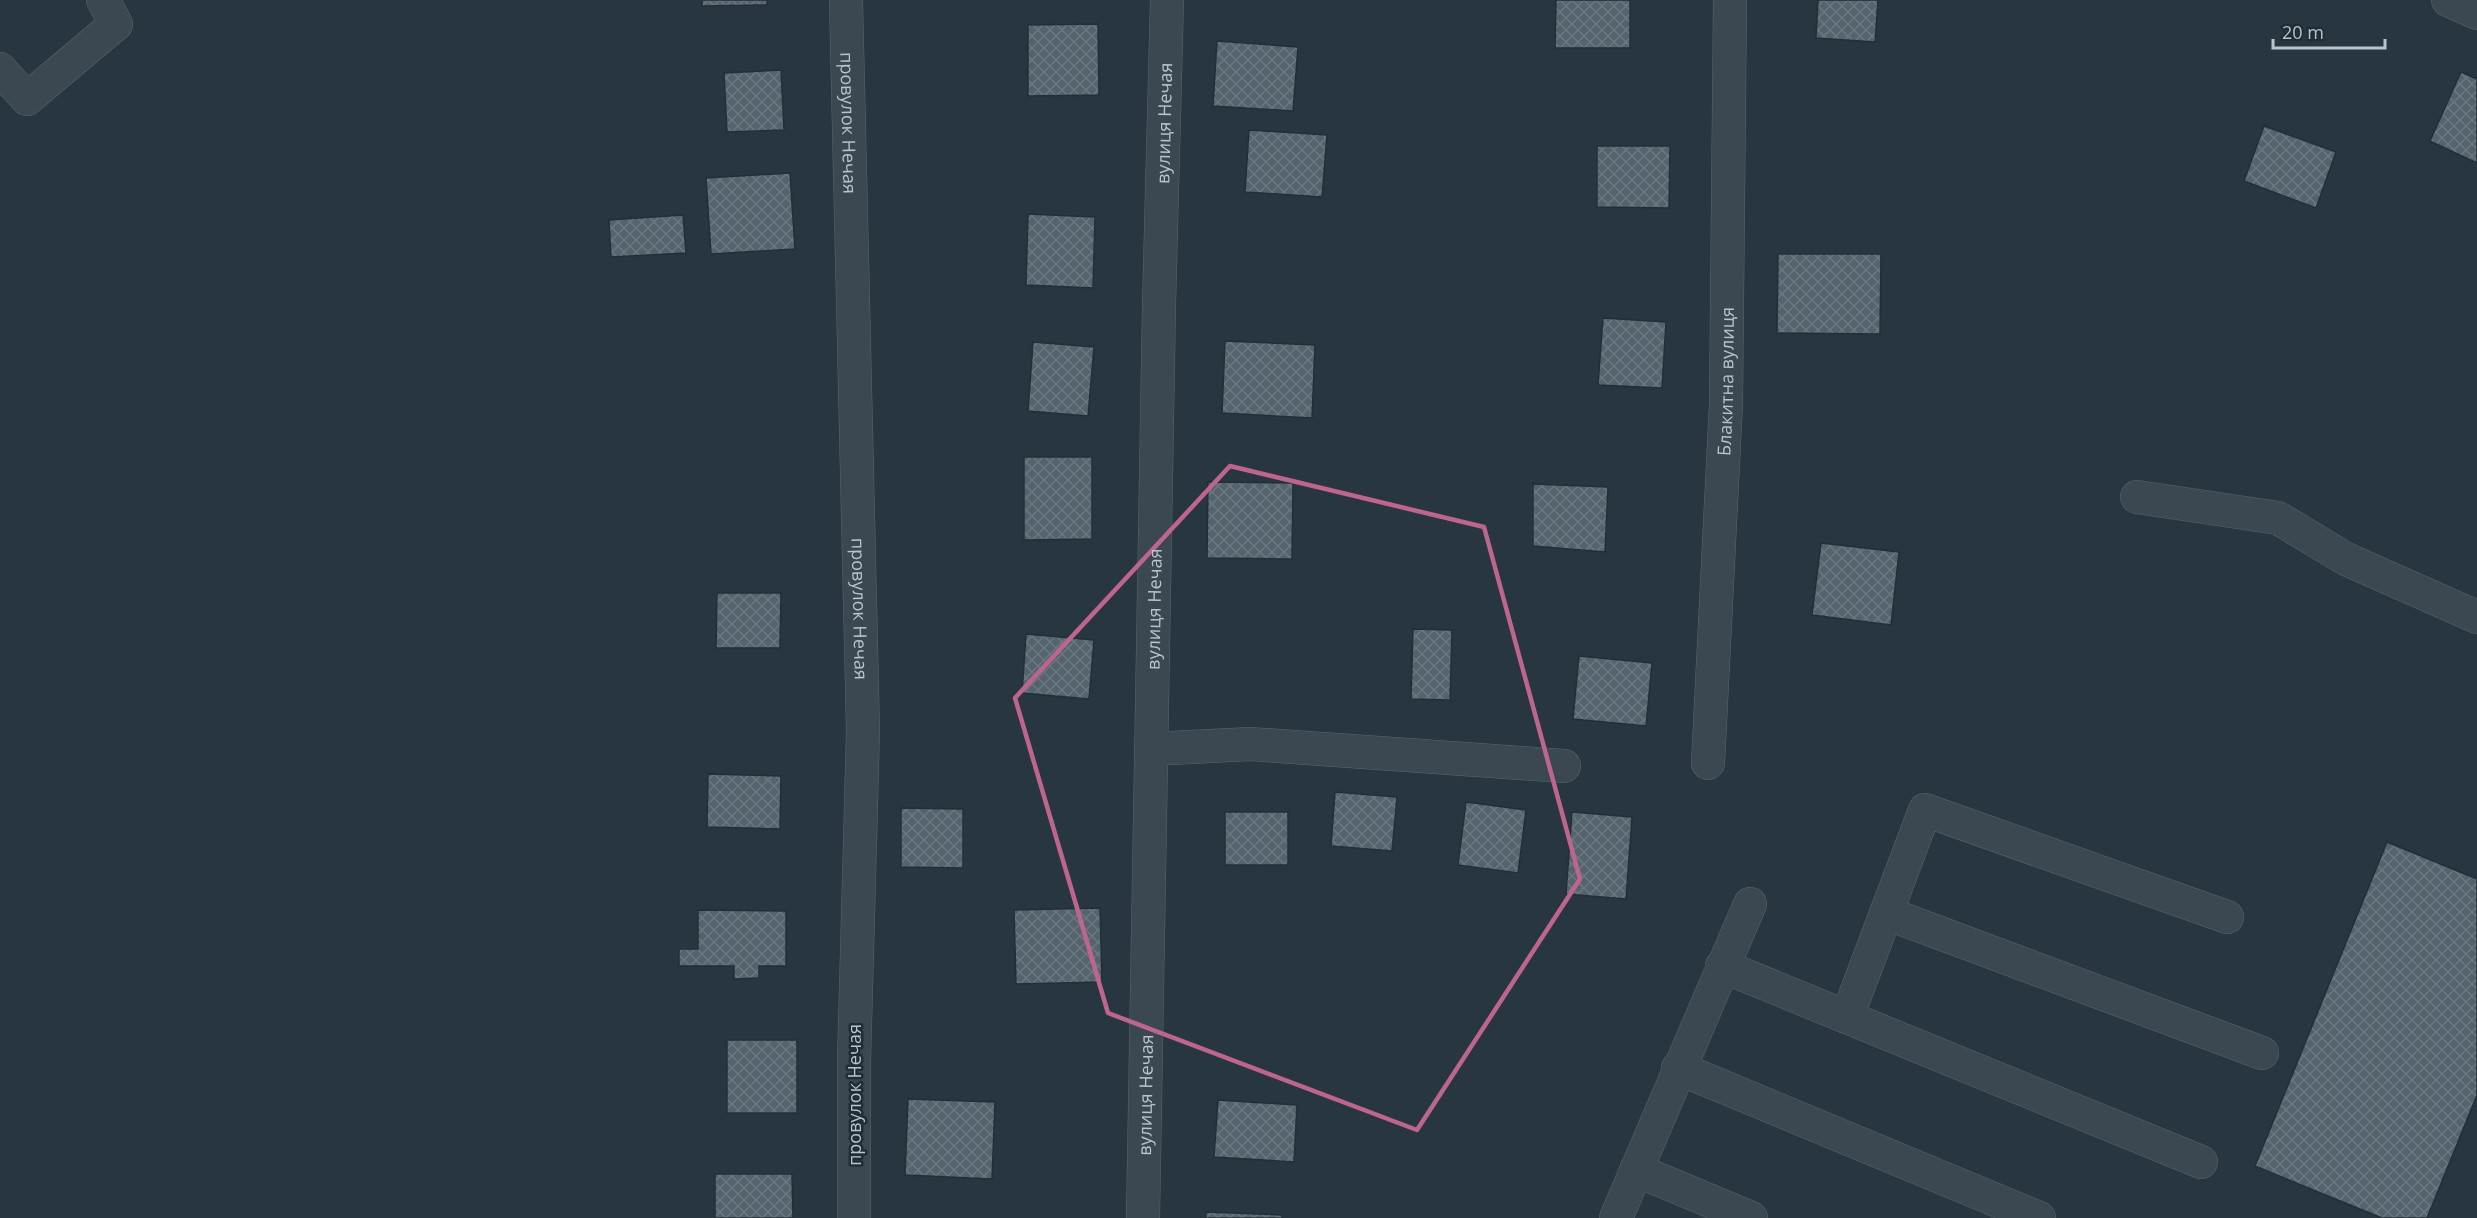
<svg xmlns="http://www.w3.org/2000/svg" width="2477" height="1218" viewBox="0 0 2477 1218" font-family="'Open Sans',sans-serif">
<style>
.building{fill:url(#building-cross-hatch);stroke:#232f38;stroke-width:1.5}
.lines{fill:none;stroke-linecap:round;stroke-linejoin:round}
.minor-casing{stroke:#5a666e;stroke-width:34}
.minor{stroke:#3c4851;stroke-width:33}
.marked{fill:none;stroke:#be658d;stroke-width:4.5;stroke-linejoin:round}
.labels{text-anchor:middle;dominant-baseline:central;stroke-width:5;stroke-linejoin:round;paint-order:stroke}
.street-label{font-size:18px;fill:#b9c3cb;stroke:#212d36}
</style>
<defs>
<pattern id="building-cross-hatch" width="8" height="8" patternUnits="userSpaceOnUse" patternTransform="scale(1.5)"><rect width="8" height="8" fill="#54636d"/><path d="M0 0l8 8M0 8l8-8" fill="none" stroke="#6a7880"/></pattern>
</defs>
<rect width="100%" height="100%" fill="#283641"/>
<g class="building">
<path d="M 702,0 L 767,0 L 767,5 L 702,6 Z"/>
<path d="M 1556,0 L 1630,0 L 1630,48 L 1555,48 Z"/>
<path d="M 1818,0 L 1878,0 L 1875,42 L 1816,38 Z"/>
<path d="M 1098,24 L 1099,95 L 1028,96 L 1028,25 Z"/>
<path d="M 1217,41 L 1298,47 L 1293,111 L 1213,106 Z"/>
<path d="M 781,70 L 784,130 L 727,132 L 724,73 Z"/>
<path d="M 2461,72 L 2477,79 L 2477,163 L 2430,141 Z"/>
<path d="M 2264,126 L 2336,152 L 2316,208 L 2244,181 Z"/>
<path d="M 1249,130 L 1327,135 L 1322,197 L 1245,192 Z"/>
<path d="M 1597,146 L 1670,146 L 1669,208 L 1597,207 Z"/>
<path d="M 790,173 L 795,249 L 711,254 L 706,178 Z"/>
<path d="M 1028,214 L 1095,217 L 1093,288 L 1026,285 Z"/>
<path d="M 683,215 L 686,253 L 611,257 L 609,220 Z"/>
<path d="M 1778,254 L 1881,254 L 1880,334 L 1777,333 Z"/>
<path d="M 1603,318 L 1666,322 L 1662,388 L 1598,385 Z"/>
<path d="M 1225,341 L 1315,345 L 1312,418 L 1222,413 Z"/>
<path d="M 1033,342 L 1094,347 L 1088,416 L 1028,411 Z"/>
<path d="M 1024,457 L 1092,457 L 1092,539 L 1024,540 Z"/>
<path d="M 1208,482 L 1293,483 L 1292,559 L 1207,558 Z"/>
<path d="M 1533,484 L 1608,487 L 1605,552 L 1533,546 Z"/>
<path d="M 1821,543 L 1899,552 L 1891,625 L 1812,615 Z"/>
<path d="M 717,593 L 781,593 L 780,648 L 716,648 Z"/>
<path d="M 1413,629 L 1452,630 L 1450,700 L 1411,699 Z"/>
<path d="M 1026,634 L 1094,640 L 1089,699 L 1022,693 Z"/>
<path d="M 1579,656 L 1652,663 L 1646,726 L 1573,719 Z"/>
<path d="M 708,774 L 781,776 L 780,829 L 707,827 Z"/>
<path d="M 1335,792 L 1397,797 L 1392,851 L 1331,846 Z"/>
<path d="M 1466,802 L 1526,810 L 1518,873 L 1458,865 Z"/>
<path d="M 901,808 L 963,809 L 963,868 L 901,867 Z"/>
<rect x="1225" y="812" width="63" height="53"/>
<path d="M 1572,812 L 1632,817 L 1626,899 L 1566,894 Z"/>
<path d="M 2387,842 L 2477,879 L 2477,1095 L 2427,1218 L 2382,1218 L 2255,1166 Z"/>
<path d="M 1100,908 L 1102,982 L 1016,984 L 1014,910 Z"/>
<path d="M 698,910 L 786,911 L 786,966 L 759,966 L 759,978 L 734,979 L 734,966 L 679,966 L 679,949 L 698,949 Z"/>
<rect x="727" y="1040" width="70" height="73"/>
<path d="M 908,1099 L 995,1102 L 992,1179 L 905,1175 Z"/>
<path d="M 1218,1100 L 1297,1105 L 1294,1162 L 1214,1157 Z"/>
<path d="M 715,1174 L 792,1174 L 793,1218 L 715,1218 Z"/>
<path d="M 1206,1212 L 1282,1215 L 1282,1218 L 1206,1218 Z"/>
</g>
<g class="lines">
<g class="minor-casing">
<g id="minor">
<path id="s1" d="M 846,0 L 863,731 L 854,1062 L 854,1218"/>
<path d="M 2448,0 L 2477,13"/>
<path d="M 0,69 L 27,99 L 116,24 L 103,0"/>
<path d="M 2137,497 L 2278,518 L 2346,559 L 2477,617"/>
<path d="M 1151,749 L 1250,744 L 1564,766"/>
<path id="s2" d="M 1708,763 L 1726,403 L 1730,0"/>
<path d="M 1886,913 L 2262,1053"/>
<path d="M 1722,966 L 2201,1162"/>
<path d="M 1847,1017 L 1925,810 L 2227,917"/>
<path d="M 1678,1068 L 2039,1218"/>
<path d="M 1636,1170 L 1751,1218"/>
<path id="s3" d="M 1143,1218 L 1159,305 L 1167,0"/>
<path d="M 1616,1218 L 1750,904"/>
</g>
</g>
<use href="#minor" class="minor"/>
</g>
<path class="marked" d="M 1230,466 L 1484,527 L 1580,879 L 1417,1130 L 1108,1013 L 1015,698 Z"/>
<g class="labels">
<g class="street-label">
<text stroke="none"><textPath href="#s1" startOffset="123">провулок Нечая</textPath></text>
<text stroke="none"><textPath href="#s3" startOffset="1095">вулиця Нечая</textPath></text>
<text stroke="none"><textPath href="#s2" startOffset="382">Блакитна вулиця</textPath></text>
<text stroke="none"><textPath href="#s1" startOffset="609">провулок Нечая</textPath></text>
<text stroke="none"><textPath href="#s3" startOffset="609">вулиця Нечая</textPath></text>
<text transform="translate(854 1095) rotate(-90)">провулок Нечая</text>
<text stroke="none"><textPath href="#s3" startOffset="123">вулиця Нечая</textPath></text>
</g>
</g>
<path d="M2273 39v9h112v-9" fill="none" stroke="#b9c3cb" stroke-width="3"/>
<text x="2282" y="39" font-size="18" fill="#b9c3cb" stroke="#212d36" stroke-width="4.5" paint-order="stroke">20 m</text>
</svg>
